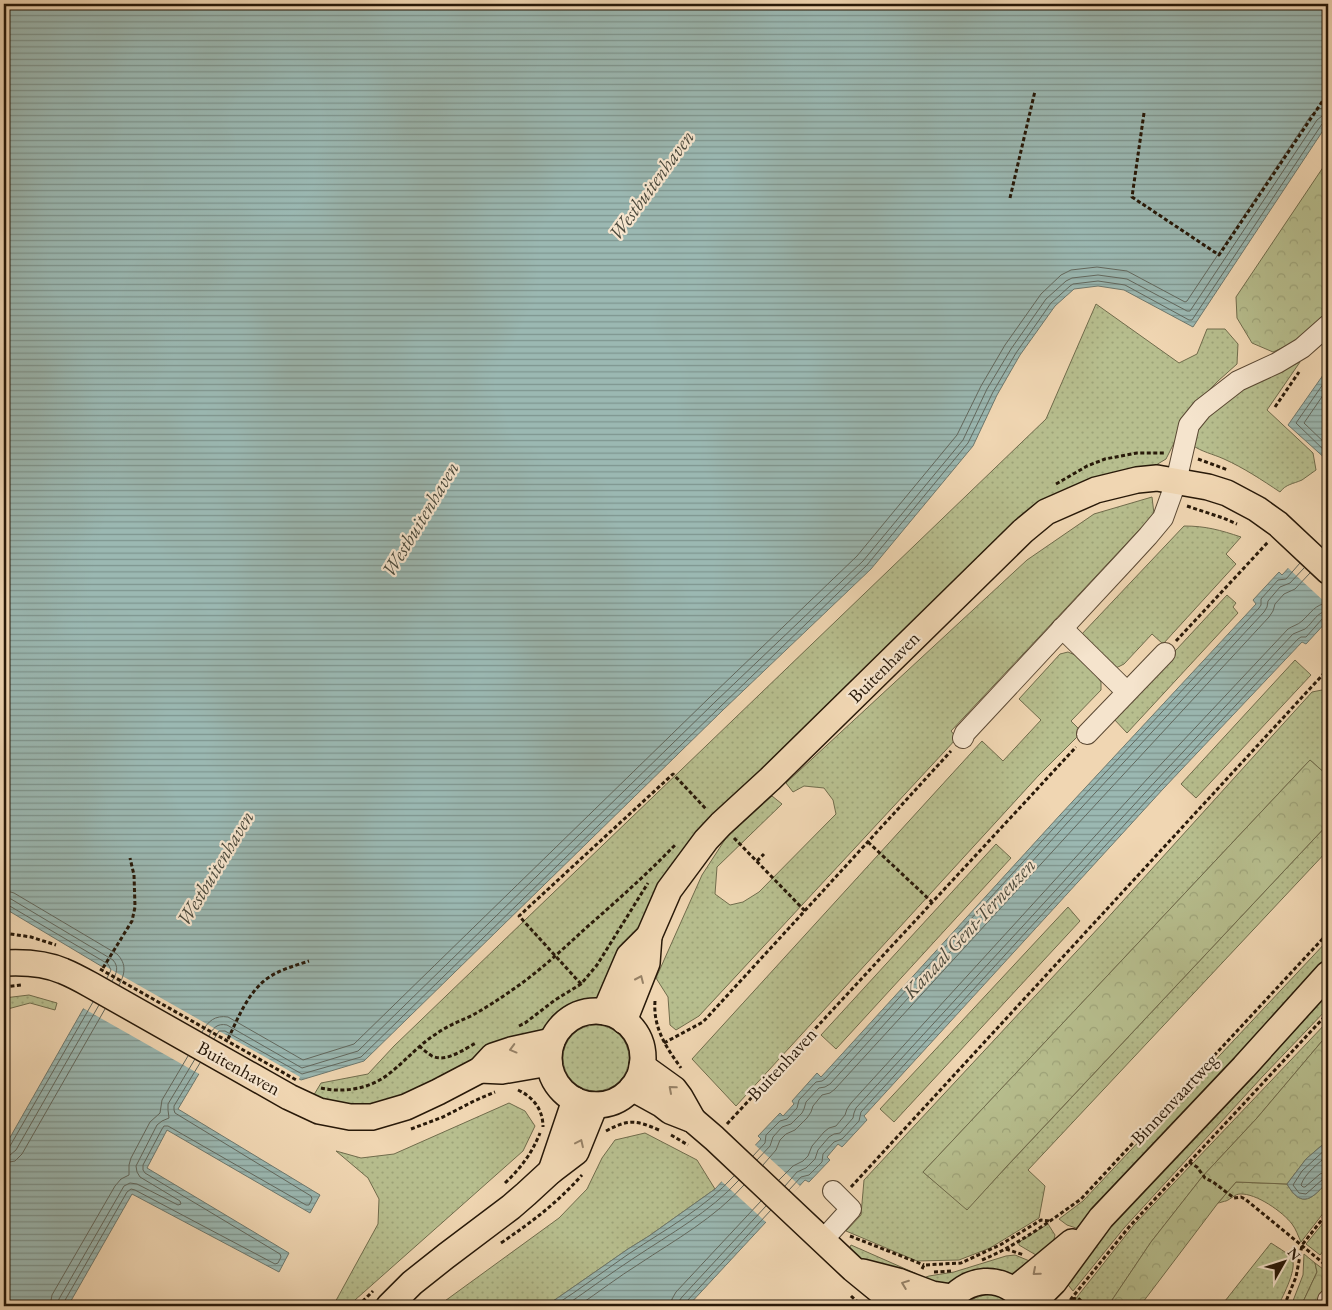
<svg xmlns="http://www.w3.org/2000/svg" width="1332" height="1310" viewBox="0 0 1332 1310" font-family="'EB Garamond',serif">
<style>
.grass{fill:url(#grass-dots);stroke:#706c4c}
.forest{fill:url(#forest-crowns);stroke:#706c4c}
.water{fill:url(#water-rules);stroke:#6d786e}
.pier{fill:#f0d6b2}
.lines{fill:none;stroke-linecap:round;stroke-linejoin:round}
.shore{stroke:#62685e;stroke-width:1}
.minor-casing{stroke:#5a4833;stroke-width:22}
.major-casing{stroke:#281909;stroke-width:28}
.path{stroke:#281909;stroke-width:3;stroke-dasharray:4 2.5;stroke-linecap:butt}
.minor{stroke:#f5e4cd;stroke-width:20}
.major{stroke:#f0d6b2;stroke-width:25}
.path-bridge{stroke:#281909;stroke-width:3;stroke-dasharray:4 2.5;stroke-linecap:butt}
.oneway{stroke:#968166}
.labels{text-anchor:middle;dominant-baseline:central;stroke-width:4.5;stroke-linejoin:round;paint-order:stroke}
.street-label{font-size:19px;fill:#281909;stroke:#f5e4cd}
.water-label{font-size:20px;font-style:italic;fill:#4a493c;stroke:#f5e4cd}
</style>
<defs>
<pattern id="grass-dots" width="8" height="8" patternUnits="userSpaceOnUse" patternTransform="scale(1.25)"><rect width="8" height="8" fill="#b7be8e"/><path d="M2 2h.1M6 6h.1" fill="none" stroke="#9da379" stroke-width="1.8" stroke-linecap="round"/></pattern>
<pattern id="forest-crowns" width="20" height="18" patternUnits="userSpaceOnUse" patternTransform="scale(1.25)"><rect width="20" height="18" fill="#b7be8e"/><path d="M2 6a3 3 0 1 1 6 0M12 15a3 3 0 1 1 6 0" fill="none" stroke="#9da379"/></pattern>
<pattern id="water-rules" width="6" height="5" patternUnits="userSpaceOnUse" patternTransform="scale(1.25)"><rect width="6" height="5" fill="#9bb8b2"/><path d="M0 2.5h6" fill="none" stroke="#7e958f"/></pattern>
</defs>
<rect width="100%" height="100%" fill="#f0d6b2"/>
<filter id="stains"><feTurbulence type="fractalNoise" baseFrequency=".004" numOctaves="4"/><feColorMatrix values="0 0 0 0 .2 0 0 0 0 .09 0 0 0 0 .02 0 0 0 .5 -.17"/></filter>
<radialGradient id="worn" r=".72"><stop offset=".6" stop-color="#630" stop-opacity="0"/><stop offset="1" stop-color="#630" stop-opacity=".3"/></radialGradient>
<g class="grass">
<path d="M 1096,304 L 1179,363 L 1197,354 L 1207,329 L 1225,329 L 1238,344 L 1237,364 L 1218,381 L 1180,420 L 1177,437 L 1166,459 L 1156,465 L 1134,469 L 1088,480 L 682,851 L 607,989 L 592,1002 L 533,1037 L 442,1075 L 404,1099 L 362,1109 L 312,1098 L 321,1083 L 368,1074 L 394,1046 L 1046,419 Z"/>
<path d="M 1300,362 L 1267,410 L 1313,453 L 1316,470 C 1311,473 1307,477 1302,480 C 1293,484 1286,484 1280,492 C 1262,480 1244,468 1224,459 C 1213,454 1202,452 1192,445 L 1195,433 L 1202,423 L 1226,399 L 1258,380 Z"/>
<path d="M 1152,497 L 1154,514 L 951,731 L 957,738 L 699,1016 L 676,1030 L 670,1025 L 668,997 L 656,978 L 702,875 L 726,838 L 772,796 L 782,804 L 717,867 L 715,894 L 730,905 L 743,902 L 759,892 L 836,814 L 833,800 L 824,788 L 804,786 L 793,792 L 786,783 L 1027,560 L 1094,514 Z"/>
<path d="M 1184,526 C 1206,526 1220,530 1241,537 L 1226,554 L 1236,564 L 1163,644 L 1152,634 L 1124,664 L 1116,668 L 1080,636 Z"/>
<path d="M 1227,595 L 1236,603 L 1233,607 L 1238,613 L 1127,733 L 1113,718 Z"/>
<path d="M 1068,652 L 1075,655 L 1096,675 L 1101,682 L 1101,690 L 1071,721 L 1082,732 L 1039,775 L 736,1106 L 692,1059 L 982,741 L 1003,761 L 1041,720 L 1019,699 L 1060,654 Z"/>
<path d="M 1295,660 L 1311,675 L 1196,798 L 1181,784 Z"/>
<path d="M 1327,689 L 1328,776 L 1310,760 L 923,1172 L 967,1209 L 1328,824 L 1328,850 L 1028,1170 L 1045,1186 L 1039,1218 L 990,1248 L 959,1260 L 917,1261 L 846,1231 L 861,1215 L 864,1180 L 1103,923 L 1312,692 Z"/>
<path d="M 996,844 L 1011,858 L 836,1049 L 821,1035 Z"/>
<path d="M 1068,907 L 1080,921 L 894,1122 L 880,1109 Z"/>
<path d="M 1328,940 L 1328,961 L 1104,1201 L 1076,1228 L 1067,1225 L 1059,1219 L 1083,1201 Z"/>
<path d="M 1328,987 L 1328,1008 L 1263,1076 L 1124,1228 L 1073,1291 L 1065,1281 L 1090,1245 Z"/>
<path d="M 29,995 L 57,1003 L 55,1010 L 30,1003 L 4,1010 L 4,998 Z"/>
<path d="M 1328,1021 L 1328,1034 L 1257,1118 L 1202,1177 L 1151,1242 L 1108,1306 L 1072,1306 L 1077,1297 L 1134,1225 Z"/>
<circle cx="596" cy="1058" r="33"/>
<path d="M 509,1103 L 525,1111 L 535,1126 L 523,1151 L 355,1300 L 350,1306 L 333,1306 L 378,1224 L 379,1199 L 368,1178 L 336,1151 L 361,1158 L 394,1154 Z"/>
<path d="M 645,1133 L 697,1160 L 715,1189 L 649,1236 L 628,1249 L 546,1306 L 438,1306 L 559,1218 L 587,1189 L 602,1158 L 615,1140 Z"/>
<path d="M 1328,1181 L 1328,1207 L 1301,1242 C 1298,1236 1296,1229 1292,1224 C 1283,1212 1256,1193 1240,1194 C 1235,1194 1231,1199 1226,1201 C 1225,1201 1219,1203 1218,1203 L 1236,1182 L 1287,1184 C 1302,1210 1313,1198 1328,1181 Z"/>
<path d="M 1328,1217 L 1328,1245 L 1320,1255 L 1306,1244 Z"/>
<path d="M 1048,1224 L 1055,1235 L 1053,1243 L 1041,1258 L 1019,1245 L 1019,1242 Z"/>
<path d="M 1271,1243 C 1277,1247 1286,1252 1291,1257 C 1299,1266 1283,1296 1278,1306 L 1221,1306 Z"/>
<path d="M 851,1245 L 917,1274 L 914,1282 L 872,1265 L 848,1251 Z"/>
<path d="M 1304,1254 L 1315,1263 L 1317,1272 L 1302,1304 L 1303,1306 L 1291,1306 L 1303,1275 Z"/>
<path d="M 1015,1255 L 1032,1262 L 1015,1276 L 959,1285 L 923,1285 L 926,1277 L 929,1276 L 954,1272 L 1006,1256 Z"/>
<path d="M 991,1294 C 1000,1297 1007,1299 1013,1306 L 963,1306 C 972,1298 979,1296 991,1294 Z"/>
</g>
<g class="forest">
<path d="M 1328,160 L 1328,311 L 1311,335 L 1273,352 L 1252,343 L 1237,318 L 1236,297 Z"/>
<path d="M 1310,760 L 1328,776 L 1328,824 L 1007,1166 L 967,1210 L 923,1172 Z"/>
<path d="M 1328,1034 L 1328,1140 L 1306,1159 L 1287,1184 L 1236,1182 L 1218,1203 L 1140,1306 L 1108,1306 L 1151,1242 L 1202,1177 L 1257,1118 Z"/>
<path d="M 1315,1263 L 1327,1272 L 1328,1282 L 1320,1295 L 1317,1306 L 1303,1306 L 1302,1304 L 1317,1272 Z"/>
</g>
<g class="water">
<path d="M 4,4 L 1328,4 L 1328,123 L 1193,327 L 1124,290 L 1098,286 L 1074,289 L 1055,306 L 1020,355 L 997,395 L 973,446 L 871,569 L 723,710 L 364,1061 L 301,1080 L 222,1035 L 178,1109 L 320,1195 L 310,1213 L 167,1130 L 147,1168 L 289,1253 L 279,1272 L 132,1194 L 68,1306 L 4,1306 L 4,1148 L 106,969 L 4,908 Z"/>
<path d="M 1328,368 L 1328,461 L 1288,425 Z"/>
<path d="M 1328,525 L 1328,613 L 1326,616 L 1328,620 L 1306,644 L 1302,642 L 1163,789 L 864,1116 L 867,1120 L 842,1147 L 838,1144 L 827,1157 L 830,1160 L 809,1182 L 805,1180 L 688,1306 L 546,1306 L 628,1249 L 649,1236 L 715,1189 L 761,1139 L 758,1136 L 780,1113 L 783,1116 L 794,1104 L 792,1101 L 817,1073 L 821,1077 L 1060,815 L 1256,604 L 1253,600 L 1279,572 L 1282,575 Z"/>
<path d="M 1328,1140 L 1328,1181 C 1313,1198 1302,1210 1287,1184 L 1306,1159 Z"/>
</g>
<g class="pier">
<path d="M 1320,530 L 1328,537 L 1328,605 L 1287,567 Z"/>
<path d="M 103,965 L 300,1077 L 298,1081 L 223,1038 L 201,1075 L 81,1007 L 103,970 L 101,968 Z"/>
<path d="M 754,1144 L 800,1186 L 767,1223 L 720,1180 Z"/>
</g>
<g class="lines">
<g class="shore">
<path d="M 1328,377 L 1296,423 L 1328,454"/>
<path d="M 1328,388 L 1304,423 L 1328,446"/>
<path d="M 4,890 L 14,893 L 117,954 C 127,964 125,974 119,985"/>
<path d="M 4,898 L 11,899 L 113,960 C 119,967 117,973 112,981"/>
<path d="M 4,904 L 8,905 L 108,964 L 111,970 L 107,978"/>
<path d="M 202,1032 C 208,1021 215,1015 228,1017 L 303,1060 L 354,1044 L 710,697 L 857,556 L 957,435 L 981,386 L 1005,345 L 1041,294 L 1061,275 L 1071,270 L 1097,267 L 1127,271 L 1185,302 L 1187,301 L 1311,115 L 1318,109 L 1328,107"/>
<path d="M 209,1036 C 213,1028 217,1023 227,1025 L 302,1068 L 358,1051 L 715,702 L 863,561 L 963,440 L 987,389 L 1011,349 L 1046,299 L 1066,281 L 1072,278 L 1098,275 L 1127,279 L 1187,311 L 1190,311 L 1317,120 L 1322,116 L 1328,115"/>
<path d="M 214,1039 L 219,1031 L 225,1031 L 302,1074 L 361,1057 L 720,707 L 867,565 L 968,443 L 993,392 L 1016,353 L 1051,303 L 1070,286 L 1073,284 L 1098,281 L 1125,285 L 1189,320 L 1192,320 L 1322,124 L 1325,121 L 1328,121"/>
<path d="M 1328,1147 L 1302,1171 L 1293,1185 L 1299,1193 L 1306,1194 L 1323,1179 L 1328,1178"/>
<path d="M 4,1149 L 8,1149 L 10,1146 L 93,1002"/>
<path d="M 1328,1155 C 1319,1163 1305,1173 1301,1185 L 1303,1187 L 1305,1187 L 1320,1174 L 1328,1171"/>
<path d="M 4,1156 L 10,1155 L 16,1150 L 99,1005"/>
<path d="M 753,1156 L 765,1143 L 766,1135 L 780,1121 L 787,1119 L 797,1108 L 799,1100 L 816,1082 L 822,1081 L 825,1079 L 1063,818 L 1259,608 L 1261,605 L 1261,599 L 1278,580 L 1286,579 L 1300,563"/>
<path d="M 757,1160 L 770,1146 L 773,1137 L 782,1127 L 791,1124 L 802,1113 L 804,1109 L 806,1102 L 819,1088 L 825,1087 L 830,1084 L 1068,822 L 1264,612 L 1267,607 L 1268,601 L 1280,587 L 1290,583 L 1304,568"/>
<path d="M 4,1163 L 15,1161 L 22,1154 L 105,1009"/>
<path d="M 763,1165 L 776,1150 L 780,1140 L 786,1134 L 795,1130 L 807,1118 L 811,1112 L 813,1106 L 822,1095 L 830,1093 L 835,1089 L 1074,828 L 1269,617 L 1273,611 L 1275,604 L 1284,594 L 1295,589 L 1310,573"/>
<path d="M 779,1180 L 793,1166 L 803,1161 L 808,1156 L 812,1146 L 824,1132 L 829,1128 L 836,1126 L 845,1115 L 847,1109 L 851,1103 L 1149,777 L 1288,629 C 1292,626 1298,625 1302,621 C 1311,613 1315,604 1328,603"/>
<path d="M 785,1186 L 797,1172 L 806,1168 L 815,1159 L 818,1150 L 829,1137 L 834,1134 L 840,1133 L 853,1118 L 854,1113 L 856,1108 L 1155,782 L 1293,634 C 1297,632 1301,631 1305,629 C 1314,622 1316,612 1328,611"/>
<path d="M 789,1190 L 801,1177 L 809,1175 L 822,1162 L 823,1154 L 834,1142 L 842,1139 L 859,1121 L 861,1112 L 1160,786 L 1298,639 L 1301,637 L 1306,637 L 1323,618 L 1328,617"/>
<path d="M 50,1306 L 52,1295 L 115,1186 L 121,1179 L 129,1175 L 129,1165 L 131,1158 L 150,1122 L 160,1113 L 162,1100 L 188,1056"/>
<path d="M 57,1306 L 59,1299 L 124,1186 L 130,1183 L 137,1184 L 178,1205 L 181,1204 L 180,1201 L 140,1177 L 137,1172 L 136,1166 L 157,1125 L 162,1121 L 169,1118 L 168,1110 L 168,1104 L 195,1059"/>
<path d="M 64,1306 L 64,1302 L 127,1192 L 131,1189 L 135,1190 L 275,1264 L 278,1263 L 281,1257 L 280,1254 L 145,1173 L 143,1170 L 143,1165 L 162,1129 L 164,1126 L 168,1126 L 306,1205 L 309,1205 L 312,1199 L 311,1196 L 175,1113 L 174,1110 L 174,1106 L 200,1063"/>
<path d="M 554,1306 C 580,1289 604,1271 630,1253 C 666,1229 705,1208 734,1176"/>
<path d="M 565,1306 C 588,1290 611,1273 634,1258 C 670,1234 710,1212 739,1180"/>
<path d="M 578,1306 C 599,1292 618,1277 639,1264 C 675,1240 715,1218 744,1185"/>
<path d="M 671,1306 L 672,1299 L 676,1292 L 761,1201"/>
<path d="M 679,1306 L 679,1301 L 682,1297 L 766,1206"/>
<path d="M 685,1306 L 687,1301 L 771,1210"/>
</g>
<g class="minor-casing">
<g id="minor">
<path d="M 1062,628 L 1127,692"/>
<path d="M 1087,734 L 1165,653"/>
<path d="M 963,738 L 965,733 L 1126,560 L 1148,536 L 1163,518 L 1176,482 L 1189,425 L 1202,409 L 1238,381 L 1277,363 L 1302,348 L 1328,325"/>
<path d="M 822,1241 L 851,1209 L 833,1191"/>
<path d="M 1327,1306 L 1328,1300"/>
</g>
</g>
<g class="major-casing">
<g id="major">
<path d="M 4,963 C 23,962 45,963 63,971 C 73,975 82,980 91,985 L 289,1097 L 319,1111 L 350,1117 L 372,1117 L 406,1107 L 438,1092 L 480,1070 L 493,1056 L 511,1050 L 552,1041"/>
<circle cx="596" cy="1058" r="47"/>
<path d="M 605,1012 L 629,956 L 649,936 L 669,890 L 706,840 L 721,824 L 770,779 L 1023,531 L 1046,512 L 1096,490 L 1137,480 L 1157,478 L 1208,487 L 1227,493 L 1257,509 L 1278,524 L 1328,571"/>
<path d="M 624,1021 L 647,963 L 649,936"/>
<path d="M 642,1066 L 674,1089 L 680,1097 L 693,1120"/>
<path d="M 480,1070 L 502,1071 L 549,1063"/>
<path d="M 632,1088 L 661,1104 L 670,1111 L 693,1120 L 714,1138 L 853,1269 L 891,1300 L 905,1306"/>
<path d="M 551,1171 L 575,1100"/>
<path d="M 863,1272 L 898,1281 L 932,1294 L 952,1297"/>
<path d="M 1014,1290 L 1072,1242"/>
<path d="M 389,1306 L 412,1283 L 446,1256 L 511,1207 L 526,1194 L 551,1171 L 576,1152 L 595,1105"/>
<path d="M 946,1306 C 965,1276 1003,1272 1025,1302"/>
<path d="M 1033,1306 L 1036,1300 L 1054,1282 L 1101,1218 L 1244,1067 L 1328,974"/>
</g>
</g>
<g class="path">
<path d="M 1144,113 L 1132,197 L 1219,255 L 1328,93"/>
<path d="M 1010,198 L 1035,91"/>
<path d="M 1275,407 L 1299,372"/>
<path d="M 1198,459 L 1228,470"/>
<path d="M 1056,484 L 1087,466 L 1105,459 L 1137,453 L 1165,453"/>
<path d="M 1187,506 L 1223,518 L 1237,524"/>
<path d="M 1176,641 L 1269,541"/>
<path d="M 734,838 L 805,911"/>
<path d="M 868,842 L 932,902"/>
<path d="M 757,861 L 764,854"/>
<path d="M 4,933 L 31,937 L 56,945"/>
<path d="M 103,968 L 132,921 L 135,907 L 134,875 L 130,858"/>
<path d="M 581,984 L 519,916 L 673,774 L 707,810"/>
<path d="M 4,987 L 21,985"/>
<path d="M 655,1001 C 653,1028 666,1047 681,1068"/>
<path d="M 519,1026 L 525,1023 L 555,1000 L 581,984 L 597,965 L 648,883"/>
<path d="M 228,1039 C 238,1018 247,995 265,980 C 278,970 294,966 309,961"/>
<path d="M 664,1043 L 703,1022 L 951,751"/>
<path d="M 419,1046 C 423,1049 427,1053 432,1056 C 446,1063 464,1049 476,1043"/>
<path d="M 321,1088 C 343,1093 368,1089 386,1076 C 404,1063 417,1046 436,1034 C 447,1026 460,1021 473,1015 C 487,1007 501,998 515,988 C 541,970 564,948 587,927 C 618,900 648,873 676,844"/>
<path d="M 518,1090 C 533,1097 543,1109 543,1127"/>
<path d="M 727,1124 L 1076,747"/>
<path d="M 411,1129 L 443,1117 L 474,1101 L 495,1092"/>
<path d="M 606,1131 C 628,1119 636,1120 659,1130"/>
<path d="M 671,1135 L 688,1145"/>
<path d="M 1189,1162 L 1197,1167 L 1205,1178 L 1213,1182 L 1234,1198 L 1241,1197 L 1245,1199 L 1328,1267"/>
<path d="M 505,1183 C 521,1168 532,1153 540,1133"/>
<path d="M 851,1187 L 1328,669"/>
<path d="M 850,1236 L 924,1265"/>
<path d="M 501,1243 C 533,1221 556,1204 582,1175"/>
<path d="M 1006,1249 L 1024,1255"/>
<path d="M 982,1260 C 1018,1245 1050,1221 1081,1199 L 1328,933"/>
<path d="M 922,1269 L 924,1265 L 961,1263 L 1000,1245 L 1041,1220 L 1050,1221"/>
<path d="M 934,1272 L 953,1271"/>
<path d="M 851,1296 L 862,1306"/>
<path d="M 1072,1299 L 1078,1298 L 1086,1306"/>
<path d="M 358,1306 L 373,1291"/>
<path d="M 1068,1306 L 1071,1299 L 1129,1227 L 1328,1013"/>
<path d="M 1284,1306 L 1296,1277 L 1302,1245 L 1328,1212"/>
</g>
<use href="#minor" class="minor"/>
<use href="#major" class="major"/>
<path class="path-bridge" d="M 100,969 L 298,1081"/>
</g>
<defs><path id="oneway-chevron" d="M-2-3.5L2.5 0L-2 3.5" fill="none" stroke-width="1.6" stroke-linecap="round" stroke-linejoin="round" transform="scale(1.25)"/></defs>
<g class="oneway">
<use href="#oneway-chevron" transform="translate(640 979) rotate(-66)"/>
<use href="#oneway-chevron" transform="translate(513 1049) rotate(165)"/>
<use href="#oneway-chevron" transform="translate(672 1089) rotate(-139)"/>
<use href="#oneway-chevron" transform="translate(580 1143) rotate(-65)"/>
<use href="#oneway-chevron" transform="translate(1036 1272) rotate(139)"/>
<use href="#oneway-chevron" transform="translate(905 1284) rotate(-159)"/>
</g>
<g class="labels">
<g class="street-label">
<text transform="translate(884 667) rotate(-45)">Buitenhaven</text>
<text transform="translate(782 1064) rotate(-47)">Buitenhaven</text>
<text transform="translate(239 1068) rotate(29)">Buitenhaven</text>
<text transform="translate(1174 1099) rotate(-47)">Binnenvaartweg</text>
</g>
<g class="water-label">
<text transform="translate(651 185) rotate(-54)">Westbuitenhaven</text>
<text transform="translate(420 519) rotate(-59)">Westbuitenhaven</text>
<text transform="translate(215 868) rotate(-59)">Westbuitenhaven</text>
<text transform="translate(969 928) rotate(-47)">Kanaal Gent-Terneuzen</text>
</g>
</g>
<rect width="1332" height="1310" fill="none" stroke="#f0d6b2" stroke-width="20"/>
<rect x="5" y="5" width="1322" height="1300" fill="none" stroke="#281909" stroke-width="2.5"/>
<rect x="10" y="10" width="1312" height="1290" fill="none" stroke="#281909"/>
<g transform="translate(1284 1262) rotate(51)" stroke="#f5e4cd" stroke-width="4" paint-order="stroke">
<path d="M0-4L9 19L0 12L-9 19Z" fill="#281909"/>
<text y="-8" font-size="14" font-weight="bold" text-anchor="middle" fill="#281909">N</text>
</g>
<rect width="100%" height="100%" filter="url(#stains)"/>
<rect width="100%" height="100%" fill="url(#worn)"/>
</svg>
